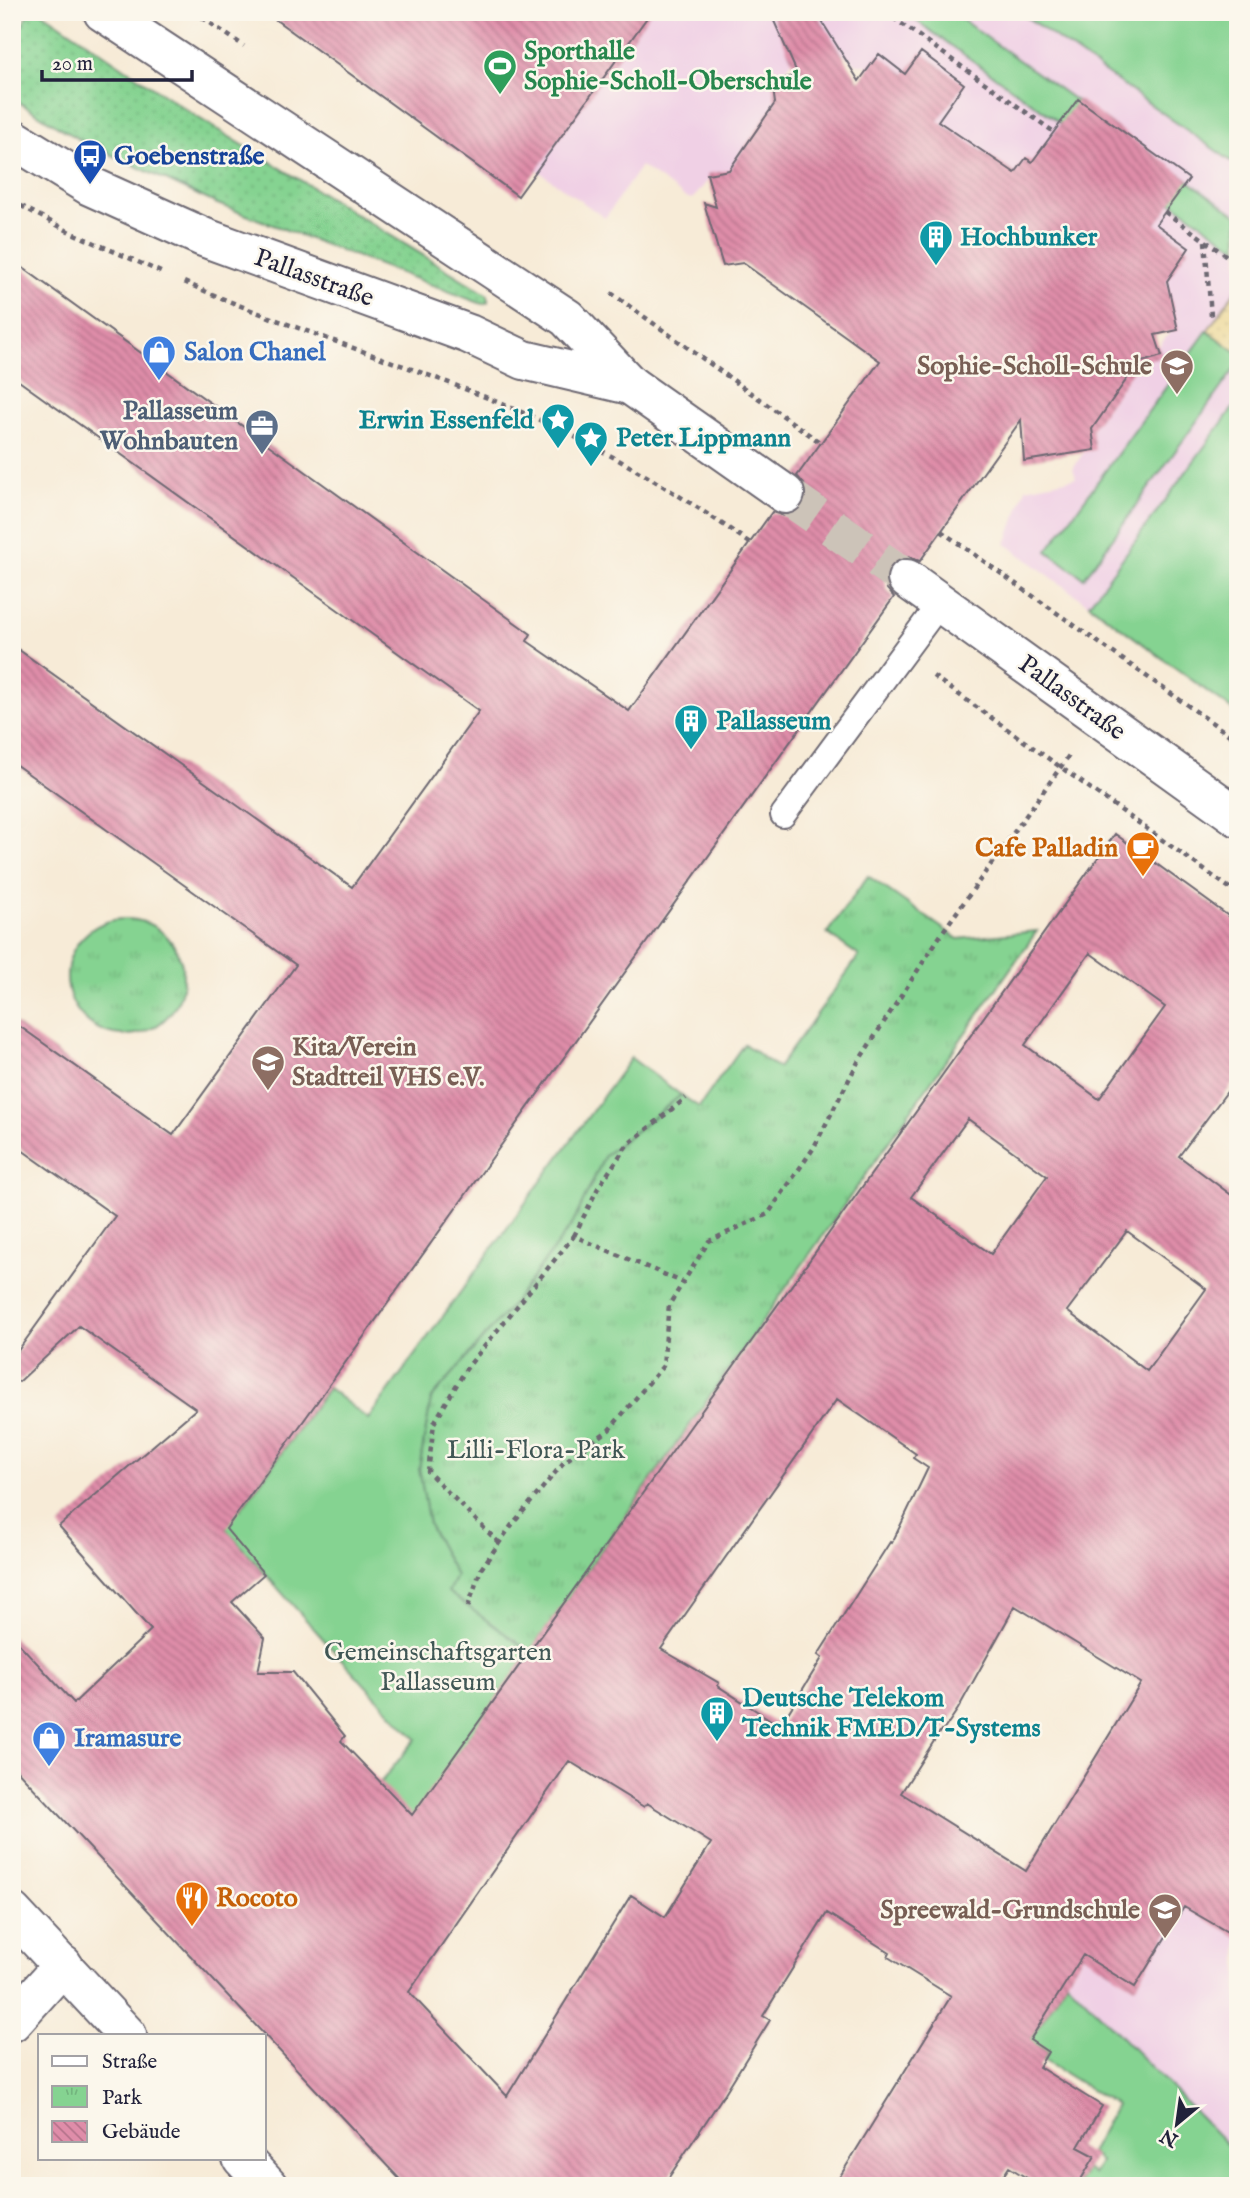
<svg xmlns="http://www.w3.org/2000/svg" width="1250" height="2198" viewBox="0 0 1250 2198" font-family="'IM FELL English',serif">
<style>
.built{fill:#f0d0e5}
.grass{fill:url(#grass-dots);stroke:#547a66;stroke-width:2}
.sand{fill:url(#sand-dots);stroke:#887e6c;stroke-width:2}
.park{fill:url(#park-tufts);stroke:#547a66;stroke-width:2}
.garden{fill:#85d391;stroke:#547a66;stroke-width:2}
.building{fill:url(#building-back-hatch);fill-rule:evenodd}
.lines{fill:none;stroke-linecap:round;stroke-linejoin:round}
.secondary-tunnel{stroke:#ccc3b8;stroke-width:38;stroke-dasharray:38 19;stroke-linecap:butt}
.service-casing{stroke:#6d6872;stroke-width:28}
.minor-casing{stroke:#6d6872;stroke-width:42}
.secondary-casing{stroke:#6d6872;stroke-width:42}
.path{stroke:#6d6872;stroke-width:4.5;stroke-dasharray:5 5;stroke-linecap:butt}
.service{stroke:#fff;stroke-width:24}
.minor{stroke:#fff;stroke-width:38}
.secondary{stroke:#fff;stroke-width:38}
.labels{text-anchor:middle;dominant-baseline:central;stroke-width:5;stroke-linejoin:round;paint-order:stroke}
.leisure-label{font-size:26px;font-weight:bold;fill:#27864d;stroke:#fbf7ec;text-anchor:start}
.transit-label{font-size:26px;font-weight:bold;fill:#164399;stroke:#fbf7ec;text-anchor:start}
.culture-label{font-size:26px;font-weight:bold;fill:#0d838f;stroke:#fbf7ec;text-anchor:start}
.street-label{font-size:26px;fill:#22223b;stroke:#fbf7ec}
.shop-label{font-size:26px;font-weight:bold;fill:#366cbe;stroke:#fbf7ec;text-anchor:start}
.education-label{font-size:26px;font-weight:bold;fill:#785e54;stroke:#fbf7ec;text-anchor:end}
.service-label{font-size:26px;font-weight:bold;fill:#4e5e75;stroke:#fbf7ec;text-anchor:end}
.food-label{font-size:26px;font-weight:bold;fill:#c56008;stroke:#fbf7ec;text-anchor:end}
.park-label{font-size:26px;fill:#405755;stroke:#fbf7ec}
</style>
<defs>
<pattern id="grass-dots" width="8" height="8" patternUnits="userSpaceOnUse" patternTransform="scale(1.75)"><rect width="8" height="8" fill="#85d391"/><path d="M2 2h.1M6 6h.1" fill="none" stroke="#73b57e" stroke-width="1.8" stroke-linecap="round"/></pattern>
<pattern id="sand-dots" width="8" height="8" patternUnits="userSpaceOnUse" patternTransform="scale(1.75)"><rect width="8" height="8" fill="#eeda9e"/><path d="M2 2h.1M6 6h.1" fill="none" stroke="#ccbb89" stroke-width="1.8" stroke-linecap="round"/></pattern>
<pattern id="park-tufts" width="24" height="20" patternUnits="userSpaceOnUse" patternTransform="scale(1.75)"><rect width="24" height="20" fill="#85d391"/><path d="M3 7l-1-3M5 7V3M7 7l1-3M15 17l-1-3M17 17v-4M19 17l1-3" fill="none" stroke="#73b57e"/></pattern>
<pattern id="building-back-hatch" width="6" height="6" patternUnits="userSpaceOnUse" patternTransform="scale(1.75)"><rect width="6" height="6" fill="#df8da9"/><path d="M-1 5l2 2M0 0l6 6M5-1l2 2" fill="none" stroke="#b4738b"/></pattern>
</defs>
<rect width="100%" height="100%" fill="#fbf7ec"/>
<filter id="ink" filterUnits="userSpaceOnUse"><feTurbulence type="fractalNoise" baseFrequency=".0143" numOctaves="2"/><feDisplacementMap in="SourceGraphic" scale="14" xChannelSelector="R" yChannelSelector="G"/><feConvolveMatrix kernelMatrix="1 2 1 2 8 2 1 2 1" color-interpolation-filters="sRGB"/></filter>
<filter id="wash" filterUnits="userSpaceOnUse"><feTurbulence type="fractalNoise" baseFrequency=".00686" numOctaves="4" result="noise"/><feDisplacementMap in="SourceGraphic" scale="28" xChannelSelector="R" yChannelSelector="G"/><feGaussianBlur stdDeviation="1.57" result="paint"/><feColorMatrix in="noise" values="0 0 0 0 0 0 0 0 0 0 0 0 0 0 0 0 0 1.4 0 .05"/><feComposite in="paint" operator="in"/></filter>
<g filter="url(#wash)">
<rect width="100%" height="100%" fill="#f7ebd7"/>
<g class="built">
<path d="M 376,12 L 1238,12 L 1238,714 L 1006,544 L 1026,488 L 1076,478 L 1073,468 L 1084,452 L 1095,450 L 1092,429 L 1138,363 L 1161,356 L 1159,346 L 1170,332 L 870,86 L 866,64 L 857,64 L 842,53 L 792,61 L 780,79 L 775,103 L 729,170 L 707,174 L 709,179 L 693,199 L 685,197 L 641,166 L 605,218 L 537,170 L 518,196 L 400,111 L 426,75 Z"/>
<path d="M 1238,1703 L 1238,2156 L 1067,1981 Z"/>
</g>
<path class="grass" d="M 30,12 L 42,12 L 197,117 L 488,295 L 488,302 L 482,304 L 215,203 L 82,141 L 12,98 L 12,41 Z"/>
<path class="sand" d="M 1238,287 L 1238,353 L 1207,331 Z"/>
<g class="park">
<path d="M 868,876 L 958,939 L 1037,931 L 530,1652 L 447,1592 L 456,1576 L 429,1525 L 419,1469 L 431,1399 L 514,1302 L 573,1223 L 605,1155 L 681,1095 L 699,1107 L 744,1044 L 778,1068 L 859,956 L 827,933 Z"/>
<circle cx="125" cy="977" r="58"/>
</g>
<g class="garden">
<path d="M 904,12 L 951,12 L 1238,216 L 1238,249 Z"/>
<path d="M 1019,12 L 1238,12 L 1238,166 Z"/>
<path d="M 1207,331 L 1238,353 L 1238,364 L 1084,578 L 1047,551 Z"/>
<path d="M 1238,401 L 1238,714 L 1089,604 Z"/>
<path d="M 631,1058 L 681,1095 L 605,1155 L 573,1223 L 514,1302 L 431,1399 L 419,1469 L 429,1525 L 456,1576 L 448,1592 L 530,1652 L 412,1817 L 380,1783 L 416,1739 C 336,1656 261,1570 186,1483 L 193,1475 L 241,1509 L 328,1388 L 368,1419 Z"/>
<path d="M 1067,1981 L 1238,2156 L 1236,2186 L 1077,2186 L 1087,2169 L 1093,2174 L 1100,2162 L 1090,2153 L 1116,2105 L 1043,2060 L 1048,2052 L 1029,2041 Z"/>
</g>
<g id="blocks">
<g class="building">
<path d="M 265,12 L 651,12 L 518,196 Z"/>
<path d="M 770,12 L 816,12 L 859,81 L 879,54 L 905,74 L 921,52 L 964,84 L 938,121 L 1015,173 L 1026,158 L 1032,162 L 1078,99 L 1189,179 L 1156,224 L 1189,248 L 1167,281 L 1178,330 L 1155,335 L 1162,356 L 1138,363 L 1092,429 L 1095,450 L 1024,461 L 1021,420 L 920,561 L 908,557 L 897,559 L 890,566 L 885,578 L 887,589 L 894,597 L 226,1529 L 264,1574 L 232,1602 L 265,1638 L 258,1672 L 293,1672 L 345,1736 L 341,1741 L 412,1815 L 1115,834 L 1238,923 L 1238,1077 L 1179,1156 L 1238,1200 L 1238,1938 L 1184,1907 L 1135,1987 L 1083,1955 L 1030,2040 L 1048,2052 L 1039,2067 L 1102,2106 L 1078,2147 L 1095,2156 L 1077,2186 L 1040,2186 L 1009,2167 L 997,2186 L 834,2186 L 951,1996 L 888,1957 L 890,1953 L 827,1913 L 763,2016 L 770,2020 L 725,2093 L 663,2186 L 406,2186 L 12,1765 L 12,1636 L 74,1703 L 151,1630 L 59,1526 L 196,1409 L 79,1326 L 19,1382 L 12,1376 L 12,1359 L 115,1216 L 12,1143 L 12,1021 L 173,1135 L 296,965 L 12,762 L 12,645 L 352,887 L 479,711 L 12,376 L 12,260 L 531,634 L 527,641 L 629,711 L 772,512 L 784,516 L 795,513 L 802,507 L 807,495 L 804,484 L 797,476 L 880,361 L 743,263 L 723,266 L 704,203 L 716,207 L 707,174 L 729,170 L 775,103 L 772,81 L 798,75 ZM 1090,953 L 1165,1007 L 1099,1099 L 1025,1045 ZM 968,1119 L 1047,1176 L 991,1254 L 911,1197 ZM 1127,1231 L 1206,1289 L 1147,1371 L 1067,1311 ZM 837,1399 L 916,1454 L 913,1458 L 928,1468 L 892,1543 L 890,1542 L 818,1655 L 822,1658 L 780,1726 L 718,1686 L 719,1683 L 661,1649 ZM 1015,1606 L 1141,1683 L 1026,1871 L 901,1793 L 941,1730 L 943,1731 L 958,1709 ZM 569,1761 L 644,1807 L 647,1803 L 711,1843 L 665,1917 L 631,1895 L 507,2096 L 409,1992 Z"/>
</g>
</g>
</g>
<g filter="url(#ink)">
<use href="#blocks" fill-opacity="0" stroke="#6d6872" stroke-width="2"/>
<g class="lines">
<path class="secondary-tunnel" d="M 785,494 L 907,579"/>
<g class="service-casing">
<path id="service" d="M 783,815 L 940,603"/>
</g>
<g class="minor-casing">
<g id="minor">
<path d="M 12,1912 L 127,2035"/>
<path d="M 12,2022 L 63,1965"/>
<path d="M 242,2158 L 268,2186"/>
</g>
</g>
<g class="secondary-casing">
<g id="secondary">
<path d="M 103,12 L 567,318 L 630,385 L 785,494"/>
<path d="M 12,138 L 90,186 L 203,237 L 469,334 L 524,360 L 630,385"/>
<path d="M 907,579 L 1238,817"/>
</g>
</g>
<g class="path">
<path d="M 194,12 L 244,46"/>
<path d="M 885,12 L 1054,132"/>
<path d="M 12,201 L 70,232 L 163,273"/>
<path d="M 1165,212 L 1238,264"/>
<path d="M 1205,241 L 1211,316"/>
<path d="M 184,282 C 298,333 420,367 535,418 C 611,452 681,495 750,543"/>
<path d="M 611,293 L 821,443"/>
<path d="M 941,531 L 1238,741"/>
<path d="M 933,676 L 1238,894"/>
<path d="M 574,1236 L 598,1188 L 627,1145 L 686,1098"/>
<path d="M 499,1543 L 428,1472 L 434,1423 L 466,1369 L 574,1236 L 682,1282"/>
<path d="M 468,1607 L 481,1569 L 511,1526 L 564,1462 L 609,1430 L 663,1366 L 669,1305 L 709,1241 L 768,1214 L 813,1149 L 858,1062 L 944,930 L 1070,754"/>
</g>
<use href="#service" class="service"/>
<use href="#minor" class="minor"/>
<use href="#secondary" class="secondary"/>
</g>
</g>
<defs>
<g id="stadium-pin" transform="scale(1.75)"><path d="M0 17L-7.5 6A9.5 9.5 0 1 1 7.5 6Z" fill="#2e9e5b" stroke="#fbf7ec"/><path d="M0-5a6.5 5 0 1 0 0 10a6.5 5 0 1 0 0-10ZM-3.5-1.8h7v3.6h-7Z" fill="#fff"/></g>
<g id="bus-pin" transform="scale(1.75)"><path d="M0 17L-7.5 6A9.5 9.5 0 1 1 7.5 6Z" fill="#1a4fb4" stroke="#fbf7ec"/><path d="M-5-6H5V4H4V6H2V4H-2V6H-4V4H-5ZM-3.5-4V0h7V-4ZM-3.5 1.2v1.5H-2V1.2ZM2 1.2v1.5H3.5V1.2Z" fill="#fff"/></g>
<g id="building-pin" transform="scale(1.75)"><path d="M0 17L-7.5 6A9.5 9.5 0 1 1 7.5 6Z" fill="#0f9aa8" stroke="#fbf7ec"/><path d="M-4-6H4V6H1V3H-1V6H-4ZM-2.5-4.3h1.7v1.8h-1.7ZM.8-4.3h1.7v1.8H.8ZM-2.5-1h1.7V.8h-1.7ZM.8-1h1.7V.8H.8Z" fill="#fff"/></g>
<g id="shop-pin" transform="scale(1.75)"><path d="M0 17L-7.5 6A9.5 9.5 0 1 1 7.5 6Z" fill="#3f7fe0" stroke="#fbf7ec"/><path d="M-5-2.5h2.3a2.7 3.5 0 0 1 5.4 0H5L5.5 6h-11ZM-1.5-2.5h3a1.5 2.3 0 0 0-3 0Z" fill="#fff"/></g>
<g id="school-pin" transform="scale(1.75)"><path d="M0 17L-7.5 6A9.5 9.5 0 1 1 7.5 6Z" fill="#8d6e63" stroke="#fbf7ec"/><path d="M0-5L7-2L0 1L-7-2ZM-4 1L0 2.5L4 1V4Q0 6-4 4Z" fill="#fff"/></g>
<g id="sight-pin" transform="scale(1.75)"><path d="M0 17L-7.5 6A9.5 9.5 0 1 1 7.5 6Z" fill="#0f9aa8" stroke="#fbf7ec"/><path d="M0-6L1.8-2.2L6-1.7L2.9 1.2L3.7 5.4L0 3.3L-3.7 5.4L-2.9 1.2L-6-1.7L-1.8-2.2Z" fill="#fff"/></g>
<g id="office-pin" transform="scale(1.75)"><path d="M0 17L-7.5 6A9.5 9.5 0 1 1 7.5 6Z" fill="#5c6f8a" stroke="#fbf7ec"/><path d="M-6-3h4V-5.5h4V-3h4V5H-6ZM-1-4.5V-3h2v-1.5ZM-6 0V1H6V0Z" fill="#fff"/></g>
<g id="cafe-pin" transform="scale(1.75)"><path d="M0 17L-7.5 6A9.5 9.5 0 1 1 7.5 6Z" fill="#e8710a" stroke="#fbf7ec"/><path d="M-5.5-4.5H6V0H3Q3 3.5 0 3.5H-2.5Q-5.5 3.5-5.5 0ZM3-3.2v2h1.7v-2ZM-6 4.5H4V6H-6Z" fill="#fff"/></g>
<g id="restaurant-pin" transform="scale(1.75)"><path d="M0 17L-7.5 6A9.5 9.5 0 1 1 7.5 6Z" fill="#e8710a" stroke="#fbf7ec"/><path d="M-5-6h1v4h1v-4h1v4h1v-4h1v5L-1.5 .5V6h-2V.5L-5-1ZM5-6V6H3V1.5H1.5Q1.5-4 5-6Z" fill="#fff"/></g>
</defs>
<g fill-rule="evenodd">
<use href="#stadium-pin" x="500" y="66"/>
<use href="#bus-pin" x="90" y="156"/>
<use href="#building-pin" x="936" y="237"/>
<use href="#shop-pin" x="159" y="352"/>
<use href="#school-pin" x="1177" y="366"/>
<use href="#sight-pin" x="558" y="420"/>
<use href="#office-pin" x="262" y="426"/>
<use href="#sight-pin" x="591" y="438"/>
<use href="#building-pin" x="691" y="721"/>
<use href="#cafe-pin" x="1143" y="848"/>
<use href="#school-pin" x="268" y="1062"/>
<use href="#building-pin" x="717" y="1713"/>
<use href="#shop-pin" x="49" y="1738"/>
<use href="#restaurant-pin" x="192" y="1898"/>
<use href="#school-pin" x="1165" y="1910"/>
</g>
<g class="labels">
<g class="leisure-label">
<text x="524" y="51">Sporthalle<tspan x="524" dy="30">Sophie-Scholl-Oberschule</tspan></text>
</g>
<g class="transit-label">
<text x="114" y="156">Goebenstraße</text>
</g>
<g class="culture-label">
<text x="960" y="237">Hochbunker</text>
<text x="534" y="420" text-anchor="end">Erwin Essenfeld</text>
<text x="616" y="438">Peter Lippmann</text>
<text x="716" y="721">Pallasseum</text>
<text x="742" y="1698">Deutsche Telekom<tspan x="742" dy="30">Technik FMED/T-Systems</tspan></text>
</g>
<g class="street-label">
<text transform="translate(314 278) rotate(20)">Pallasstraße</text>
<text transform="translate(1072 698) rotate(36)">Pallasstraße</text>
</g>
<g class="shop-label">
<text x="184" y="352">Salon Chanel</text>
<text x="74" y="1738">Iramasure</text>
</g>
<g class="education-label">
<text x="1152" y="366">Sophie-Scholl-Schule</text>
<text x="292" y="1047" text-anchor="start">Kita/Verein<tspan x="292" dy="30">Stadtteil VHS e.V.</tspan></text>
<text x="1140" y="1910">Spreewald-Grundschule</text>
</g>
<g class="service-label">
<text x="238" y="411">Pallasseum<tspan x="238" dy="30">Wohnbauten</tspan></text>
</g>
<g class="food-label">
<text x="1118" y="848">Cafe Palladin</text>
<text x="216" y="1898" text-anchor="start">Rocoto</text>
</g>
<g class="park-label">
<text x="536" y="1450">Lilli-Flora-Park</text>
<text x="438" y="1652">Gemeinschaftsgarten<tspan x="438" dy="30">Pallasseum</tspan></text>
</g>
</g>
<rect width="1250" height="2198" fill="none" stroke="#fbf7ec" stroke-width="42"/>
<rect x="38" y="2034" width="228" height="126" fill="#fbf7ec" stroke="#a4a2a5" stroke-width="2"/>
<rect x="52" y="2056" width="35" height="10" fill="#ffffff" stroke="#a4a2a5" stroke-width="2"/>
<text x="102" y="2068" font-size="21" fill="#22223b">Straße</text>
<rect x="52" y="2086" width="35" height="21" fill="url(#park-tufts)" stroke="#a4a2a5" stroke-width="2"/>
<text x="102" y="2104" font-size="21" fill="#22223b">Park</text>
<rect x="52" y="2121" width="35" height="21" fill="url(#building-back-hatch)" stroke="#a4a2a5" stroke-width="2"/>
<text x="102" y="2138" font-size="21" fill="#22223b">Gebäude</text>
<g transform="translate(1177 2124) rotate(209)" stroke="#fbf7ec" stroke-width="5" paint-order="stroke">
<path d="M0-5L12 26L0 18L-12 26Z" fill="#22223b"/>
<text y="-10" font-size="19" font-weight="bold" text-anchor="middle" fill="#22223b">N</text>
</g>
<path d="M42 70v10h150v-10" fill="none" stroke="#22223b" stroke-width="3.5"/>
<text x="52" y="70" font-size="21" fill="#22223b" stroke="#fbf7ec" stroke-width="5" paint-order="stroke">20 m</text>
</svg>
